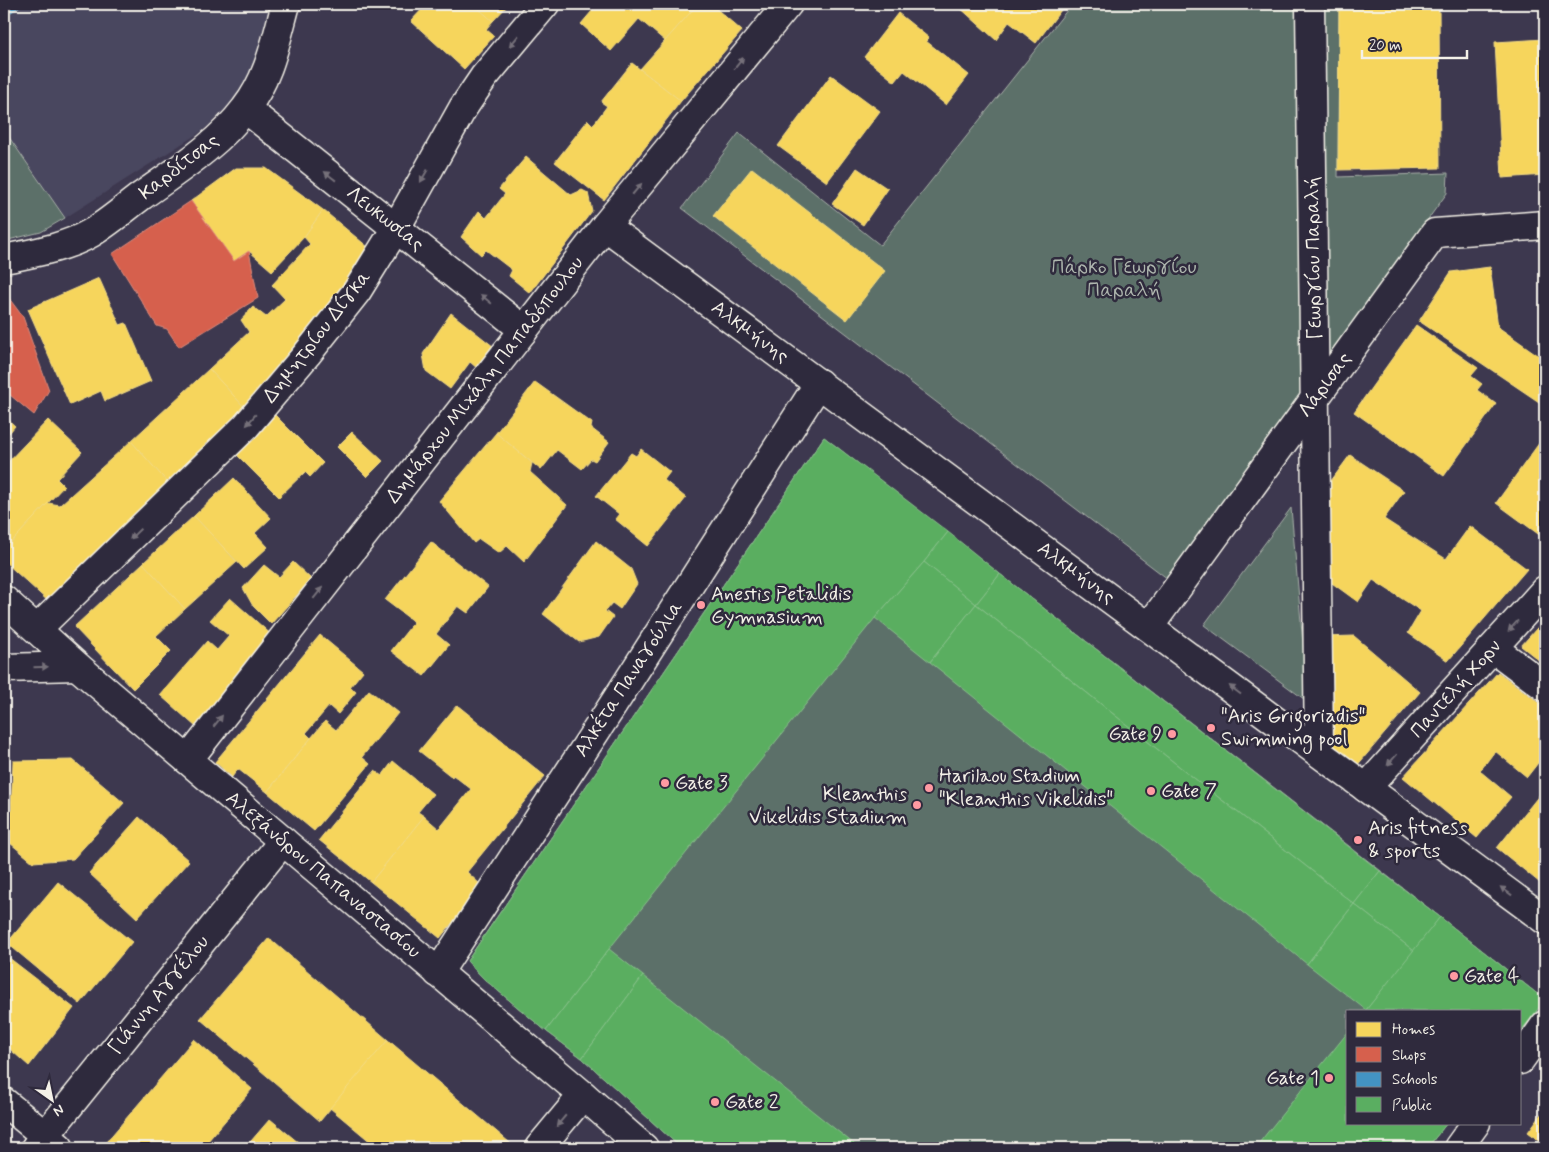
<svg xmlns="http://www.w3.org/2000/svg" width="1549" height="1152" viewBox="0 0 1549 1152" font-family="Mynerve,sans-serif">
<style>
.built{fill:#4a465e}
.green{fill:#5b7069;stroke:#a8b0a8}
.homes{fill:#f6d55c;stroke:#f5dd86}
.shops{fill:#d6604d;stroke:#df8c7c}
.schools{fill:#4393c3;stroke:#78afce}
.public{fill:#5aae61;stroke:#88c28a}
.lines{fill:none;stroke-linecap:round;stroke-linejoin:round}
.minor-casing{stroke:#f4f1e8;stroke-width:31}
.major-casing{stroke:#f4f1e8;stroke-width:31}
.minor{stroke:#2f2a3d;stroke-width:28}
.major{stroke:#2f2a3d;stroke-width:28}
.oneway{fill:#747079}
.poi-dot{fill:#ff9aa2;stroke:#2f2a3d;stroke-width:2}
.labels{text-anchor:middle;dominant-baseline:central;stroke-width:5;stroke-linejoin:round;paint-order:stroke}
.street-label{font-size:20px;fill:#f4f1e8;stroke:#2f2a3d}
.park-label{font-size:20px;fill:#afb7af;stroke:#2f2a3d}
.poi-label{font-size:20px;fill:#f4f1e8;stroke:#2f2a3d;text-anchor:start}
</style>
<rect width="100%" height="100%" fill="#3d384f"/>
<filter id="ink" filterUnits="userSpaceOnUse"><feTurbulence type="fractalNoise" baseFrequency=".02" numOctaves="2"/><feDisplacementMap in="SourceGraphic" scale="10" xChannelSelector="R" yChannelSelector="G"/><feConvolveMatrix kernelMatrix="1 2 1 2 8 2 1 2 1" color-interpolation-filters="sRGB"/></filter>
<g filter="url(#ink)">
<path class="built" d="M 4,4 L 275,4 L 260,54 L 247,84 L 225,111 L 202,131 L 65,218 L 4,130 Z"/>
<g class="green">
<path d="M 1072,4 L 1339,4 L 1338,177 L 1448,173 L 1447,193 L 1168,579 L 682,208 L 739,133 L 880,245 Z"/>
<path d="M 4,130 L 65,218 L 41,232 L 4,241 Z"/>
<path d="M 824,437 L 1440,917 L 1545,1000 L 1520,1032 L 1520,1011 L 1348,1011 L 1348,1123 L 1447,1123 L 1427,1148 L 681,1148 L 582,1058 L 546,1031 L 484,979 L 467,961 Z"/>
<path d="M 1291,508 L 1308,702 L 1204,625 Z"/>
</g>
<g class="homes">
<path d="M 427,4 L 473,4 L 493,21 L 486,29 L 494,36 L 464,69 L 411,21 Z"/>
<path d="M 473,4 L 509,4 L 493,21 Z"/>
<path d="M 598,4 L 698,4 L 665,41 L 639,19 L 611,51 L 581,24 Z"/>
<path d="M 698,4 L 711,4 L 742,31 L 681,101 L 640,69 Z"/>
<path d="M 960,4 L 987,4 L 994,9 L 998,4 L 1053,4 L 1061,10 L 1036,43 L 1009,22 L 996,40 L 958,6 Z"/>
<path d="M 1339,4 L 1439,4 L 1440,168 L 1338,170 Z"/>
<path d="M 898,13 L 929,38 L 926,41 L 969,75 L 946,105 L 904,71 L 895,82 L 864,57 Z"/>
<path d="M 1545,39 L 1545,175 L 1502,178 L 1495,42 Z"/>
<path d="M 632,63 L 681,101 L 604,200 L 555,162 L 588,120 L 593,125 L 607,106 L 601,102 Z"/>
<path d="M 831,75 L 880,111 L 827,182 L 778,146 Z"/>
<path d="M 526,157 L 571,195 L 582,190 L 588,193 L 592,211 L 530,293 L 509,276 L 512,270 L 486,250 L 481,255 L 461,237 L 479,211 L 486,218 L 505,194 L 499,189 Z"/>
<path d="M 236,168 L 266,168 L 323,210 L 304,237 L 272,271 L 249,251 L 234,261 L 191,201 Z"/>
<path d="M 752,168 L 885,271 L 847,320 L 713,216 Z"/>
<path d="M 857,168 L 888,189 L 863,225 L 832,204 Z"/>
<path d="M 323,210 L 374,252 L 246,409 L 209,369 L 249,332 L 241,320 L 253,307 L 266,317 L 285,299 L 272,285 L 310,244 L 304,237 Z"/>
<path d="M 1490,267 L 1498,327 L 1545,360 L 1545,406 L 1419,321 L 1451,272 Z"/>
<path d="M 99,278 L 120,325 L 126,323 L 151,381 L 105,401 L 101,391 L 70,405 L 28,309 Z"/>
<path d="M 451,313 L 494,347 L 478,369 L 470,362 L 450,389 L 426,371 L 423,354 Z"/>
<path d="M 1416,325 L 1478,368 L 1471,376 L 1482,384 L 1477,390 L 1496,404 L 1444,476 L 1354,412 Z"/>
<path d="M 209,369 L 246,409 L 168,483 L 131,441 Z"/>
<path d="M 535,382 L 592,423 L 591,428 L 609,442 L 595,461 L 591,459 L 582,469 L 557,450 L 541,470 L 496,433 Z"/>
<path d="M 272,412 L 323,463 L 310,477 L 305,472 L 279,497 L 233,451 Z"/>
<path d="M 4,416 L 15,426 L 4,439 Z"/>
<path d="M 48,420 L 82,452 L 57,479 L 64,486 L 4,550 L 4,466 Z"/>
<path d="M 352,432 L 383,461 L 367,477 L 337,447 Z"/>
<path d="M 496,433 L 532,463 L 530,472 L 567,505 L 524,562 L 507,546 L 499,553 L 479,539 L 474,543 L 439,501 Z"/>
<path d="M 1545,435 L 1545,539 L 1496,503 Z"/>
<path d="M 131,441 L 168,483 L 50,603 L 4,561 L 4,550 L 48,503 L 60,505 Z"/>
<path d="M 641,449 L 670,472 L 664,480 L 686,498 L 648,546 L 615,519 L 619,514 L 596,496 L 631,453 L 636,456 Z"/>
<path d="M 1350,455 L 1404,491 L 1384,519 L 1446,559 L 1470,526 L 1527,569 L 1448,661 L 1408,633 L 1421,611 L 1373,580 L 1358,602 L 1325,578 L 1328,485 Z"/>
<path d="M 234,478 L 271,518 L 255,533 L 268,547 L 244,569 L 194,516 Z"/>
<path d="M 194,516 L 237,562 L 185,609 L 143,563 Z"/>
<path d="M 596,541 L 631,569 L 637,584 L 620,609 L 612,603 L 605,611 L 613,617 L 599,637 L 579,642 L 543,614 Z"/>
<path d="M 431,542 L 488,587 L 468,613 L 458,606 L 436,634 L 449,645 L 424,676 L 391,651 L 414,622 L 385,600 Z"/>
<path d="M 293,562 L 311,579 L 271,624 L 253,606 L 243,588 L 264,565 L 279,577 Z"/>
<path d="M 143,563 L 185,609 L 156,636 L 171,651 L 133,689 L 74,627 Z"/>
<path d="M 230,598 L 274,637 L 196,727 L 160,695 L 207,641 L 217,650 L 229,636 L 210,620 Z"/>
<path d="M 1545,619 L 1545,665 L 1521,646 Z"/>
<path d="M 320,635 L 363,671 L 350,687 L 356,692 L 338,714 L 329,706 L 306,733 L 311,738 L 267,792 L 238,769 L 232,777 L 215,762 Z"/>
<path d="M 1354,636 L 1420,692 L 1355,768 L 1325,743 L 1323,637 Z"/>
<path d="M 1498,672 L 1545,707 L 1545,754 L 1527,777 L 1495,751 L 1480,771 L 1511,797 L 1477,838 L 1403,777 Z"/>
<path d="M 369,690 L 398,713 L 362,757 L 370,764 L 314,831 L 267,792 L 325,721 L 336,730 Z"/>
<path d="M 457,705 L 545,776 L 467,872 L 482,886 L 440,938 L 371,882 L 424,816 L 439,829 L 471,789 L 453,775 L 452,777 L 419,751 Z"/>
<path d="M 73,760 L 124,803 L 73,859 L 33,862 L 10,843 L 13,761 Z"/>
<path d="M 393,761 L 433,794 L 418,812 L 424,816 L 371,882 L 319,840 L 375,771 L 382,776 Z"/>
<path d="M 1545,788 L 1545,887 L 1497,848 Z"/>
<path d="M 139,817 L 189,861 L 137,918 L 89,873 Z"/>
<path d="M 58,882 L 132,942 L 80,1004 L 7,943 Z"/>
<path d="M 269,938 L 388,1040 L 320,1121 L 200,1019 Z"/>
<path d="M 4,954 L 74,1008 L 29,1066 L 4,1044 Z"/>
<path d="M 194,1039 L 252,1089 L 202,1148 L 101,1148 Z"/>
<path d="M 388,1040 L 516,1148 L 378,1148 L 330,1108 Z"/>
<path d="M 1545,1109 L 1545,1145 L 1528,1132 Z"/>
<path d="M 270,1119 L 305,1148 L 245,1148 Z"/>
</g>
<g class="shops">
<path d="M 191,201 L 234,261 L 249,251 L 258,298 L 179,347 L 167,329 L 157,326 L 112,254 Z"/>
<path d="M 8,297 L 23,317 L 49,390 L 34,415 L 4,390 L 4,299 Z"/>
</g>
<path class="schools" d="M 4,4 L 23,4 L 4,17 Z"/>
<g class="public">
<path d="M 824,437 L 948,532 L 924,562 L 875,618 L 609,949 L 546,1031 L 484,979 L 467,961 Z"/>
<path d="M 948,532 L 1000,574 L 976,604 L 924,562 Z"/>
<path d="M 924,562 L 976,604 L 930,662 L 875,618 Z"/>
<path d="M 1000,574 L 1380,871 L 1354,904 L 1152,745 L 976,604 Z"/>
<path d="M 976,604 L 1152,745 L 1354,904 L 1307,964 L 930,662 Z"/>
<path d="M 1380,871 L 1440,917 L 1414,951 L 1354,904 Z"/>
<path d="M 1354,904 L 1414,951 L 1366,1010 L 1307,964 Z"/>
<path d="M 1440,917 L 1545,1000 L 1520,1032 L 1520,1011 L 1366,1010 Z"/>
<path d="M 609,949 L 643,976 L 582,1058 L 546,1031 Z"/>
<path d="M 643,976 L 859,1148 L 681,1148 L 582,1058 Z"/>
<path d="M 1348,1032 L 1348,1123 L 1447,1123 L 1427,1148 L 1255,1148 Z"/>
</g>
<g class="lines">
<g class="minor-casing">
<g id="minor">
<path d="M 1310,4 L 1319,752"/>
<path d="M 246,109 L 524,330"/>
<path d="M 605,226 L 1545,920"/>
<path d="M 4,259 C 33,253 65,248 91,233 C 108,223 124,209 140,197 C 176,171 218,145 245,109 C 269,79 276,40 286,4"/>
<path d="M 1149,627 L 1435,233 L 1545,225"/>
<path d="M 37,629 L 246,426 L 307,354 L 357,291 L 396,228 L 463,108 L 484,77 L 545,4"/>
<path d="M 1493,648 L 1545,687"/>
<path d="M 4,668 L 77,666"/>
<path d="M 188,760 L 605,226 L 788,4"/>
<path d="M 1366,788 L 1545,590"/>
<path d="M 438,973 L 613,705 L 819,383"/>
<path d="M 1520,1060 L 1545,1025"/>
<path d="M 4,1102 L 59,1147"/>
<path d="M 35,1148 L 283,841"/>
<path d="M 539,1148 L 583,1095"/>
<path d="M 1458,1148 L 1476,1123"/>
</g>
</g>
<g class="major-casing">
<path id="major" d="M 4,600 L 77,666 L 283,841 L 583,1095 L 644,1148"/>
</g>
<use href="#minor" class="minor"/>
<use href="#major" class="major"/>
</g>
<defs><path id="oneway-solid" d="M-6-.8H1V-3.2L6.5 0L1 3.2V.8H-6Z" transform="scale(1.25)"/></defs>
<g class="oneway">
<use href="#oneway-solid" transform="translate(514 41) rotate(130)"/>
<use href="#oneway-solid" transform="translate(739 63) rotate(-51)"/>
<use href="#oneway-solid" transform="translate(330 176) rotate(-142)"/>
<use href="#oneway-solid" transform="translate(424 176) rotate(120)"/>
<use href="#oneway-solid" transform="translate(637 189) rotate(-50)"/>
<use href="#oneway-solid" transform="translate(486 299) rotate(-141)"/>
<use href="#oneway-solid" transform="translate(251 420) rotate(130)"/>
<use href="#oneway-solid" transform="translate(135 534) rotate(136)"/>
<use href="#oneway-solid" transform="translate(318 593) rotate(-52)"/>
<use href="#oneway-solid" transform="translate(1513 626) rotate(132)"/>
<use href="#oneway-solid" transform="translate(41 667) rotate(-2)"/>
<use href="#oneway-solid" transform="translate(1235 690) rotate(-143)"/>
<use href="#oneway-solid" transform="translate(218 721) rotate(-52)"/>
<use href="#oneway-solid" transform="translate(1392 760) rotate(132)"/>
<use href="#oneway-solid" transform="translate(1506 891) rotate(-144)"/>
<use href="#oneway-solid" transform="translate(561 1121) rotate(130)"/>
</g>
</g>
<g class="poi-dot">
<circle cx="701" cy="605" r="5"/>
<circle cx="1211" cy="728" r="5"/>
<circle cx="1172" cy="734" r="5"/>
<circle cx="665" cy="783" r="5"/>
<circle cx="929" cy="788" r="5"/>
<circle cx="1151" cy="791" r="5"/>
<circle cx="917" cy="805" r="5"/>
<circle cx="1358" cy="840" r="5"/>
<circle cx="1454" cy="976" r="5"/>
<circle cx="1329" cy="1078" r="5"/>
<circle cx="715" cy="1102" r="5"/>
</g>
<g class="labels">
<g class="street-label">
<text transform="translate(179 167) rotate(-38)">Καρδίτσας</text>
<text transform="translate(385 219) rotate(38)">Λευκωσίας</text>
<text transform="translate(1314 258) rotate(-91)">Γεωργίου Παραλή</text>
<text transform="translate(750 332) rotate(36)">Αλκμήνης</text>
<text transform="translate(317 337) rotate(-52)">Δημητρίου Δίγκα</text>
<text transform="translate(485 380) rotate(-52)">Δημάρχου Μιχάλη Παπαδόπουλου</text>
<text transform="translate(1325 385) rotate(-54)">Λάρισας</text>
<text transform="translate(1076 573) rotate(36)">Αλκμήνης</text>
<text transform="translate(629 679) rotate(-57)">Αλκέτα Παναγούλια</text>
<text transform="translate(1456 689) rotate(-48)">Παντελή Χορν</text>
<text transform="translate(323 875) rotate(40)">Αλεξάνδρου Παπαναστασίου</text>
<text transform="translate(159 995) rotate(-51)">Γιάννη Αγγέλου</text>
</g>
<g class="park-label">
<text x="1124" y="267">Πάρκο Γεωργίου<tspan x="1124" dy="23">Παραλή</tspan></text>
</g>
<g class="poi-label">
<text x="711" y="594">Anestis Petalidis<tspan x="711" dy="23">Gymnasium</tspan></text>
<text x="1221" y="716">"Aris Grigoriadis"<tspan x="1221" dy="23">Swimming pool</tspan></text>
<text x="1162" y="734" text-anchor="end">Gate 9</text>
<text x="939" y="776">Harilaou Stadium<tspan x="939" dy="23">"Kleanthis Vikelidis"</tspan></text>
<text x="675" y="783">Gate 3</text>
<text x="1161" y="791">Gate 7</text>
<text x="907" y="794" text-anchor="end">Kleanthis<tspan x="907" dy="23">Vikelidis Stadium</tspan></text>
<text x="1368" y="828">Aris fitness<tspan x="1368" dy="23">&amp; sports</tspan></text>
<text x="1464" y="976">Gate 4</text>
<text x="1319" y="1078" text-anchor="end">Gate 1</text>
<text x="725" y="1102">Gate 2</text>
</g>
</g>
<rect width="1549" height="1152" fill="none" stroke="#2f2a3d" stroke-width="20"/>
<rect x="10" y="10" width="1529" height="1132" fill="none" stroke="#f4f1e8" stroke-width="2" filter="url(#ink)"/>
<rect x="1346" y="1010" width="175" height="115" fill="#2f2a3d" stroke="#7e7a81"/>
<rect x="1356" y="1022" width="25" height="15" fill="#f6d55c" stroke="#7e7a81"/>
<text x="1392" y="1034" font-size="15" fill="#f4f1e8">Homes</text>
<rect x="1356" y="1047" width="25" height="15" fill="#d6604d" stroke="#7e7a81"/>
<text x="1392" y="1060" font-size="15" fill="#f4f1e8">Shops</text>
<rect x="1356" y="1072" width="25" height="15" fill="#4393c3" stroke="#7e7a81"/>
<text x="1392" y="1084" font-size="15" fill="#f4f1e8">Schools</text>
<rect x="1356" y="1097" width="25" height="15" fill="#5aae61" stroke="#7e7a81"/>
<text x="1392" y="1110" font-size="15" fill="#f4f1e8">Public</text>
<g transform="translate(52 1100) rotate(147)" stroke="#2f2a3d" stroke-width="4" paint-order="stroke">
<path d="M0-4L9 19L0 12L-9 19Z" fill="#f4f1e8"/>
<text y="-8" font-size="14" font-weight="bold" text-anchor="middle" fill="#f4f1e8">N</text>
</g>
<path d="M1362 50v8h105v-8" fill="none" stroke="#f4f1e8" stroke-width="2.5"/>
<text x="1369" y="50" font-size="15" fill="#f4f1e8" stroke="#2f2a3d" stroke-width="4" paint-order="stroke">20 m</text>
</svg>
